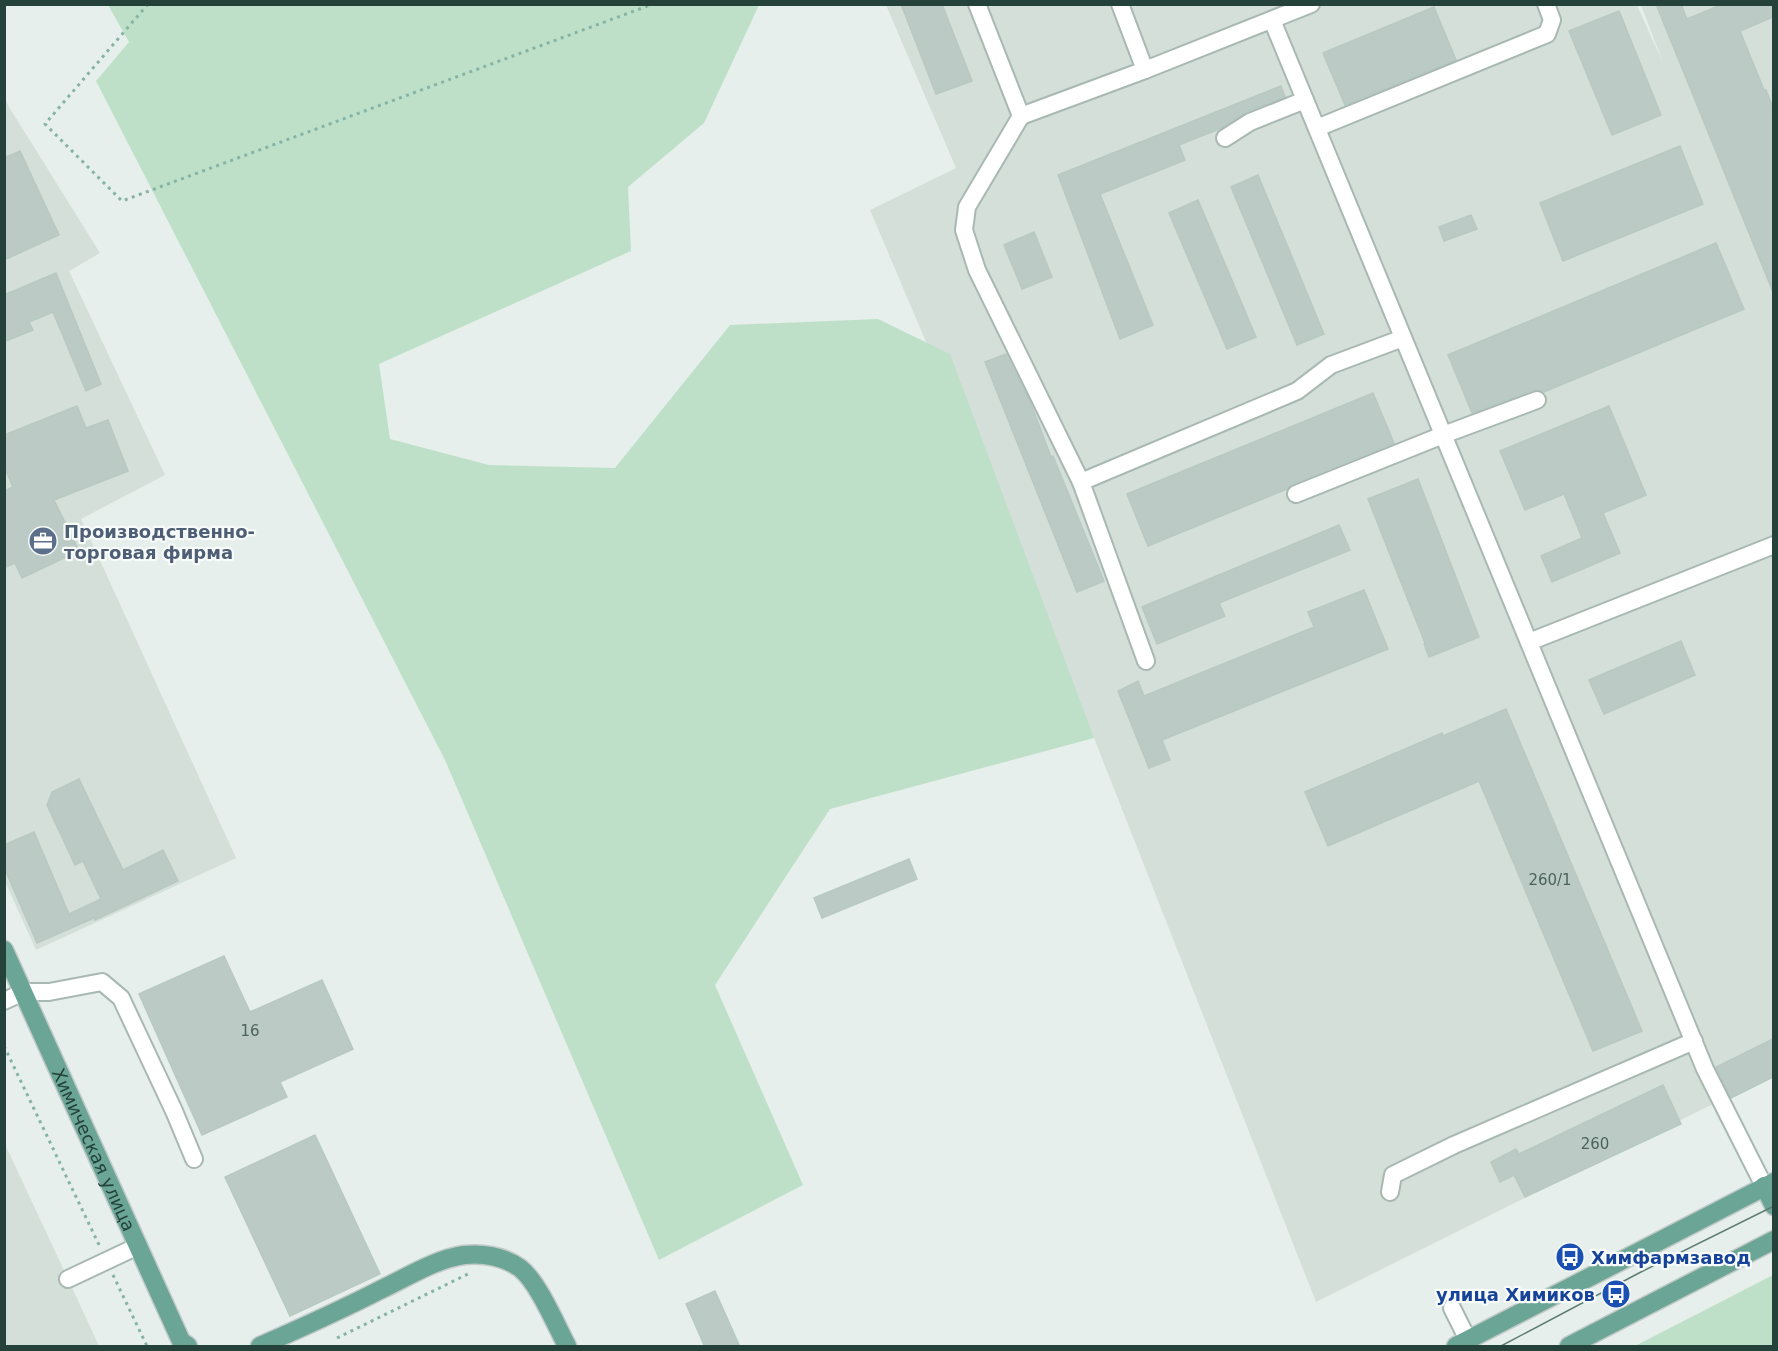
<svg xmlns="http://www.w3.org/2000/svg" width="1778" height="1351" viewBox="0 0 1778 1351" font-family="'DejaVu Sans',sans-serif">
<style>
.built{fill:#d4dfda}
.green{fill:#bfe0c8}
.building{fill:#bbcac4;stroke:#b8c9c2;stroke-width:1.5}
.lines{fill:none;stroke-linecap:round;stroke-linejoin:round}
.minor-casing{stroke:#a8b8b2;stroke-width:20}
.major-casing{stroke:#c2cac8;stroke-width:21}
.path{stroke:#86b3a5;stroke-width:3;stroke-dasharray:3 4.5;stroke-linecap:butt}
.minor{stroke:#fff;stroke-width:16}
.major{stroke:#6aa596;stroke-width:18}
.tram{stroke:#5f7d75;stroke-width:1.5}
.labels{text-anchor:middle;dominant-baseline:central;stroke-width:4.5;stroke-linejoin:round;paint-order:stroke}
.number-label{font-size:15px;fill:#4a645c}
.service-label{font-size:18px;font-weight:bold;fill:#4e5e75;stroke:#f7fbf9;text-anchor:start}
.street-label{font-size:18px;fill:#24423a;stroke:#f7fbf9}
.transit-label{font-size:18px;font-weight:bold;fill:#164399;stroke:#f7fbf9;text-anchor:start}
</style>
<rect width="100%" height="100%" fill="#e6efeb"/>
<g class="built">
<path d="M 886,5 L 1637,5 L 1663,63 L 1641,5 L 1773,5 L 1773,1074 L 1316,1302 L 1094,738 L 870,210 L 956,168 Z"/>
<path d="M 4,96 L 9,107 L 100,253 L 69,271 L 165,475 L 81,519 L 236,858 L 36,950 L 4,879 Z"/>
<path d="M 4,1142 L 68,1279 L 99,1346 L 5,1346 Z"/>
</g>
<g class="green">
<path d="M 108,5 L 759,5 L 704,123 L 628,187 L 631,251 L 379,364 L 390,439 L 489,465 L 615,468 L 730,325 L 878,319 L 950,354 L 1094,738 L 830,809 L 715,985 L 803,1185 L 659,1260 L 445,760 L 96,81 L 129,42 Z"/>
<path d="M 1773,1275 L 1773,1346 L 1635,1346 Z"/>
</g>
<g class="building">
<path d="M 901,4 L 942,4 L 972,81 L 936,94 Z"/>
<path d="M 1656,4 L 1681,4 L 1687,19 L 1723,4 L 1773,4 L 1773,17 L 1740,31 L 1764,90 L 1766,90 L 1773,108 L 1773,292 Z"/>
<path d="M 1434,7 L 1456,60 L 1345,105 L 1323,53 Z"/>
<path d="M 1619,11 L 1661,115 L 1612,135 L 1569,31 Z"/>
<path d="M 1281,86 L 1285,97 L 1246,112 L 1219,129 L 1179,145 L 1185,160 L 1100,194 L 1153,325 L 1120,339 L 1058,175 Z"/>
<path d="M 1680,146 L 1703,204 L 1563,261 L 1540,203 Z"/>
<path d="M 20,151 L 59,235 L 4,260 L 4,158 Z"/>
<path d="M 1258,175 L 1324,334 L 1297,345 L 1231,187 Z"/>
<path d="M 1198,200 L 1256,337 L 1227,349 L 1169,213 Z"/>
<path d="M 1471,215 L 1477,229 L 1444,241 L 1439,227 Z"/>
<path d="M 1034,232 L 1052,277 L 1022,289 L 1004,245 Z"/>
<path d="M 1716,243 L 1744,309 L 1544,392 L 1539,390 L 1533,390 L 1472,413 L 1448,355 Z"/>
<path d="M 56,273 L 101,384 L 86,391 L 53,312 L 29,322 L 33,330 L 4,342 L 4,295 Z"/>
<path d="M 1006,354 L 1031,404 L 1051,457 L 1053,456 L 1104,581 L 1077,592 L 985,362 Z"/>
<path d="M 1373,393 L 1394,443 L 1292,484 L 1287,489 L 1148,546 L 1127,494 Z"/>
<path d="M 77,406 L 86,428 L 108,420 L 128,471 L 54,500 L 79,551 L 22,578 L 15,563 L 4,568 L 4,491 L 13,487 L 4,466 L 4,435 Z"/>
<path d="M 1609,406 L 1646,495 L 1603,513 L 1620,553 L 1552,582 L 1541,556 L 1582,538 L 1564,494 L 1525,510 L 1500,451 Z"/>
<path d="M 1418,479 L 1479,637 L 1429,657 L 1424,644 L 1425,643 L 1368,499 Z"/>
<path d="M 1339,525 L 1350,550 L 1219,603 L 1225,616 L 1157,644 L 1142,607 Z"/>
<path d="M 1364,590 L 1388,649 L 1162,740 L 1170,760 L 1149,768 L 1118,691 L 1138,681 L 1144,696 L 1314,627 L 1308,612 Z"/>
<path d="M 1681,641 L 1695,675 L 1604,714 L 1589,680 Z"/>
<path d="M 1506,709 L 1642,1031 L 1593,1051 L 1479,781 L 1328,846 L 1305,792 L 1442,733 L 1443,736 Z"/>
<path d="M 79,779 L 123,870 L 163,850 L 178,881 L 95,920 L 94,918 L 37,943 L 4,867 L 4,845 L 34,832 L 69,914 L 101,899 L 83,861 L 75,865 L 47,805 L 52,792 Z"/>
<path d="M 909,859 L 917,879 L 822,918 L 814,898 Z"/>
<path d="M 224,956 L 250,1012 L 322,980 L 353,1049 L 280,1082 L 287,1097 L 202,1135 L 139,994 Z"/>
<path d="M 1773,1039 L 1773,1077 L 1731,1098 L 1716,1067 Z"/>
<path d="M 1663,1085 L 1681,1124 L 1525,1197 L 1514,1175 L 1500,1182 L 1491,1162 L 1516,1149 L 1519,1154 Z"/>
<path d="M 315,1135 L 380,1274 L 290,1316 L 225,1177 Z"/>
<path d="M 715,1291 L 740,1347 L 705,1347 L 686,1304 Z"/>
</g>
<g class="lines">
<g class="minor-casing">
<g id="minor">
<path d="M 977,4 L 1021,116 L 967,207 L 964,230 L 977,270 L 1081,482 L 1146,661"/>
<path d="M 1120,4 L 1145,70"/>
<path d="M 1272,20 L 1705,1069 L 1764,1186"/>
<path d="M 1021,116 L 1145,70 L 1311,4"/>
<path d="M 1317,128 L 1547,34 L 1552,20 L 1546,4"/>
<path d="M 1225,138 L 1250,122 L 1305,100"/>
<path d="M 1081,482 L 1297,391 L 1331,365 L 1403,338"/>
<path d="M 1296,494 L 1443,435 L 1537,400"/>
<path d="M 1529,642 L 1774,545"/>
<path d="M 4,1001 L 24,992 L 49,992 L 102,982 L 121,998 L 174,1111 L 194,1159"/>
<path d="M 1390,1192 L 1393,1175 L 1454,1145 L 1694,1041"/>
<path d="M 68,1279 L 138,1246"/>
<path d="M 1452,1308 L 1468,1340"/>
</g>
</g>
<g class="major-casing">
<g id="major">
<path id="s1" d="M 4,950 L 181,1341 L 188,1346"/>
<path d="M 1764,1186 L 1774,1206"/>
<path d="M 260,1346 C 301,1328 341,1310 380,1290 C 406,1278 435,1259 464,1255 C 485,1253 503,1256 520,1268 C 538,1282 556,1325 567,1346"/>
<path d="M 1456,1346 L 1774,1182"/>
<path d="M 1569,1346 L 1774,1240"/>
</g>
</g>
<g class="path">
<path d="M 148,4 L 45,124 L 122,201 L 653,4"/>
<path d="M 4,1046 L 100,1247"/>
<path d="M 113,1275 L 147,1346"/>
<path d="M 337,1338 L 470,1273"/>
</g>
<use href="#minor" class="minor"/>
<use href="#major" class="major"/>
<path class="tram" d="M 1501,1346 L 1639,1273 L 1774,1206"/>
</g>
<defs>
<g id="office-disc" transform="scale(1.5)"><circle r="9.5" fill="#5c6f8a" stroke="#f7fbf9"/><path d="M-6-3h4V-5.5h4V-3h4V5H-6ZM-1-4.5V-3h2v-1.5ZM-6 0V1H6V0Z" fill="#fff"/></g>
<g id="bus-disc" transform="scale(1.5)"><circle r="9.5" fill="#1a4fb4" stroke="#f7fbf9"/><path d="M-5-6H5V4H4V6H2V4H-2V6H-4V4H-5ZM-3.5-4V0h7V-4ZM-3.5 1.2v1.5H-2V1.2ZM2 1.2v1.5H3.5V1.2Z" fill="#fff"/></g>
</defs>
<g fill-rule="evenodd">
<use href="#office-disc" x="43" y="541"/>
<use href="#bus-disc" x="1570" y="1257"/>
<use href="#bus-disc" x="1616" y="1294"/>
</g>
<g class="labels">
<g class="number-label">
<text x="1550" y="880">260/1</text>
<text x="250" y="1031">16</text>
<text x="1595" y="1144">260</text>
</g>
<g class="service-label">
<text x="64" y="531">Производственно-<tspan x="64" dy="21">торговая фирма</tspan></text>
</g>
<g class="street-label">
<text stroke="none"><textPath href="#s1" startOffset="219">Химическая улица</textPath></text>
</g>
<g class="transit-label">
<text x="1591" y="1257">Химфармзавод</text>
<text x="1595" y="1294" text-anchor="end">улица Химиков</text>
</g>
</g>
<rect width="1778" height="1351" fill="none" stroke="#24423a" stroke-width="12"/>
</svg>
